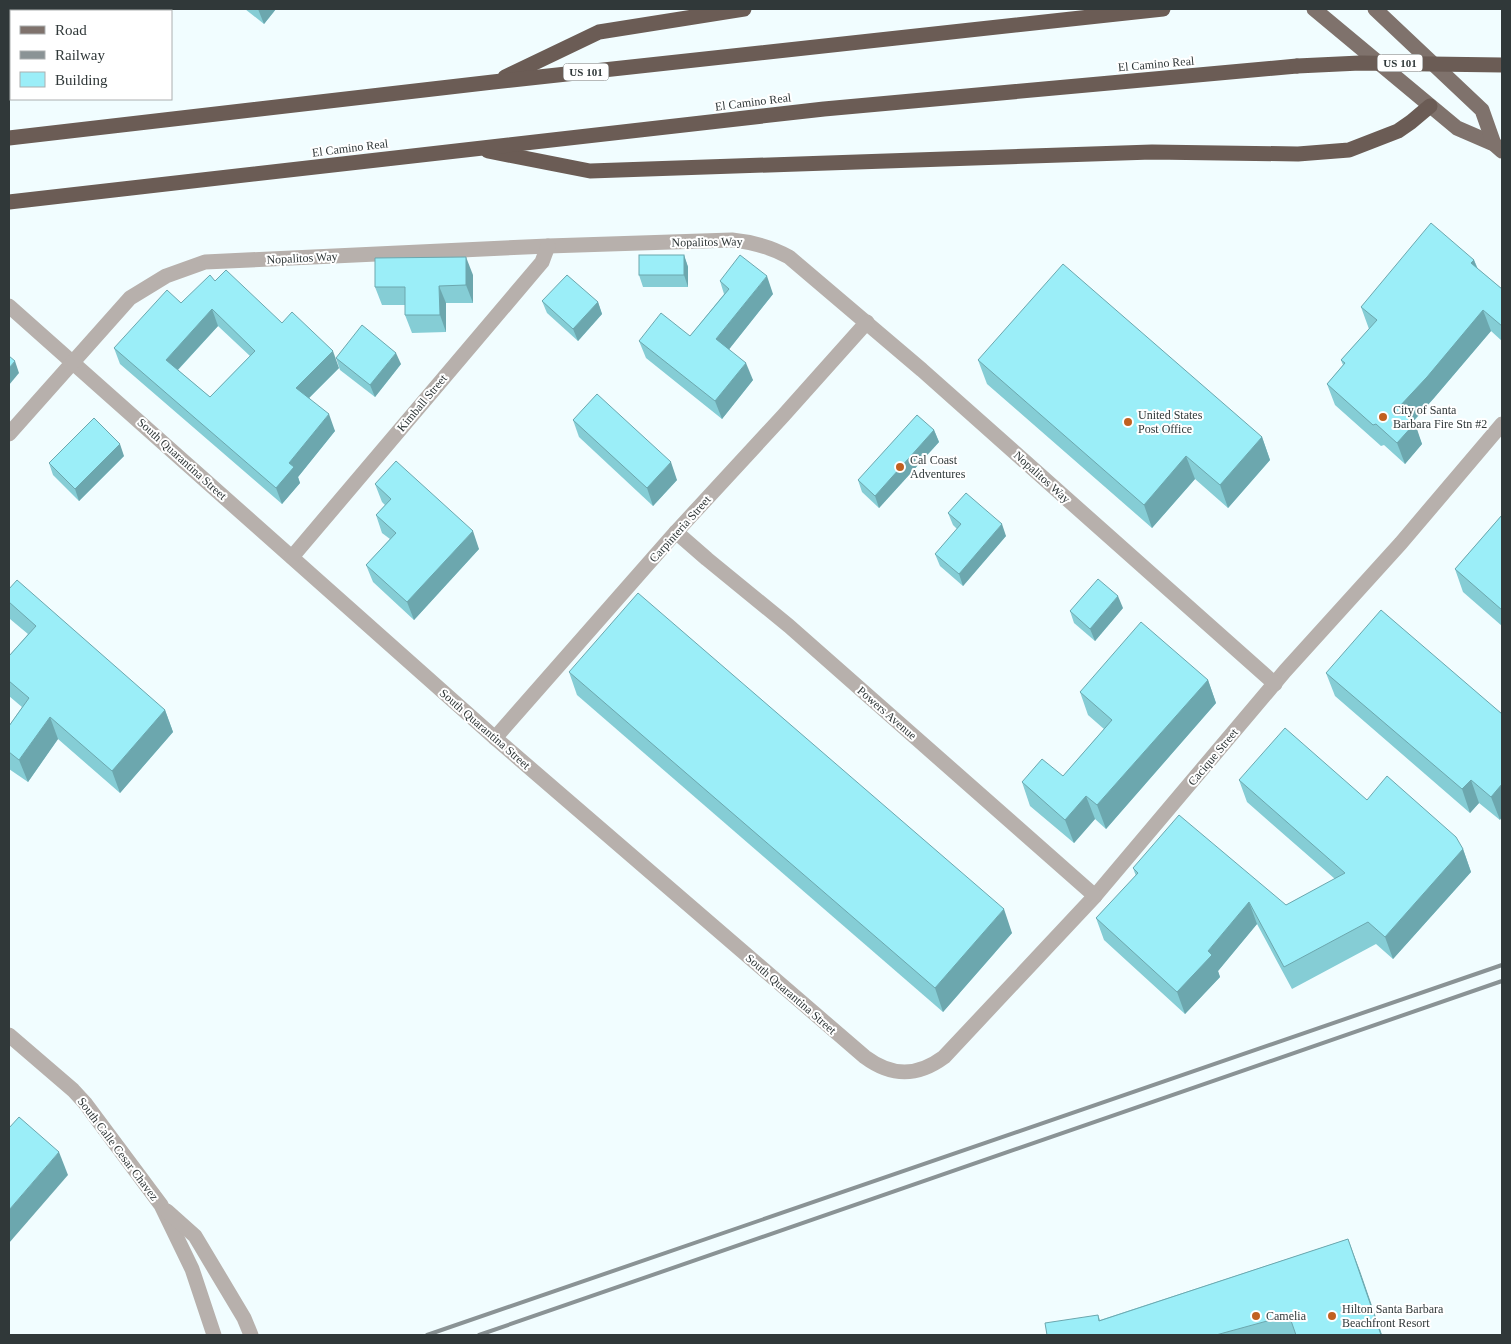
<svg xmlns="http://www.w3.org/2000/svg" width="1511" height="1344" viewBox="0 0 1511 1344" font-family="Georgia,serif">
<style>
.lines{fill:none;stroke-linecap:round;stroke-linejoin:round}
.minor{stroke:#b7b0ac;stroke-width:15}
.major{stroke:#7f726c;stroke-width:15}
.highway{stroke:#6b5c55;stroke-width:15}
.rail{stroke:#8a9395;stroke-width:4}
.highway-bridge{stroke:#6b5c55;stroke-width:15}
.wall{fill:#85cdd5;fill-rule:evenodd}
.shaded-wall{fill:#6ca7ae}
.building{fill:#9beef8;stroke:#6ca7ae;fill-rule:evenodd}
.poi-dot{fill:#c16020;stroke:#fff;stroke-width:2}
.labels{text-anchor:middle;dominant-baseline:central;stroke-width:4;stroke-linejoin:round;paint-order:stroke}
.shield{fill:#fff;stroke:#6e7474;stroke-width:1}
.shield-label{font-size:11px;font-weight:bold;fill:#303839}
.street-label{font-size:12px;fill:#303839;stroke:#fff}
.poi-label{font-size:12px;fill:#303839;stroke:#fff;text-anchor:start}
</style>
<rect width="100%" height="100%" fill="#f1fdff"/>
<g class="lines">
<g class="minor">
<path d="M 9,306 L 495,738 L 865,1057 C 892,1077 917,1077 944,1057 L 1095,896 L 1285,671 L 1401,543 L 1502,424"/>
<path d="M 9,434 L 130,298 L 166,276 L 205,262 L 548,246 L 732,240 C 753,242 771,247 789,257 L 922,370 L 1275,684"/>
<path d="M 676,532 L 707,559 L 789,626 L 1095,896"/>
<path d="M 292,557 L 542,262 L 548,246"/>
<path d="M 495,738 L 676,532 L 783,416 L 867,322"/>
<path d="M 9,1035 L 73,1090 L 85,1103 L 161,1205 L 192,1269 L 214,1335"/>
<path d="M 167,1211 L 195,1236 L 244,1318 L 251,1335"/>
</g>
<g class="major">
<path d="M 1314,9 L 1457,128 L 1494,144 L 1502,151"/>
<path d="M 1375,9 L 1482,110 L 1494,144"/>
</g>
<g class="highway">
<path d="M 505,77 L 599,32 L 744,9"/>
<path d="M 9,138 L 493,82 L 1163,9"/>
<path d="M 488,151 L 590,171 L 1152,152 L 1298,154 L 1349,150 L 1398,131 L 1411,122 L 1430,106"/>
<path d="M 9,202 L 824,109 L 1297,66"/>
</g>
<g class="rail">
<path d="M 427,1335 L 1502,965"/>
<path d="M 479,1335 L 1502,981"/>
</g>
<path class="highway-bridge" d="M 1297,66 L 1360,63 L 1502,65"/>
</g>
<g class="wall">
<path d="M 245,9 L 276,9 L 264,24 Z"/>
<path d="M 684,255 L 688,267 L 688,287 L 643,287 L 639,275 Z"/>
<path d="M 1474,260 L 1478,269 L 1502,289 L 1502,341 L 1491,331 L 1434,398 L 1413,422 L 1422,444 L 1405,464 L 1384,445 L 1381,446 L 1335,405 L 1327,384 L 1343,365 L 1341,360 L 1369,329 L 1361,307 Z"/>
<path d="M 473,275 L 473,303 L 446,303 L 446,332 L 412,333 L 405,315 L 405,305 L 382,305 L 375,287 Z"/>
<path d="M 215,281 L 282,323 L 339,368 L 309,398 L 335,431 L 298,477 L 300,483 L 282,504 L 120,364 L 114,348 ZM 218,326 L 250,356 L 210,397 L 178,370 Z"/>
<path d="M 720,281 L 773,294 L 729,349 L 753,380 L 722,419 L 646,358 L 639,341 L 690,336 L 724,294 Z"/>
<path d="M 542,301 L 598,302 L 602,314 L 578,341 L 547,313 Z"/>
<path d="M 336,358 L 401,364 L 375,397 L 340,370 Z"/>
<path d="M 978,360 L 1262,437 L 1270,460 L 1228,508 L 1195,479 L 1152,528 L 987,384 Z"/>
<path d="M 573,420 L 677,480 L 653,506 L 579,437 Z"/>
<path d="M 934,430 L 939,442 L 879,508 L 862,492 L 858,480 Z"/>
<path d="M 124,456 L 79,501 L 53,475 L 49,463 Z"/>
<path d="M 375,484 L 479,549 L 414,620 L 373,582 L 366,565 L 390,539 L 382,533 L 376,515 L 385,505 L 382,502 Z"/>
<path d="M 948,513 L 1006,536 L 963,586 L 940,566 L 935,554 L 957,529 L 953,525 Z"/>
<path d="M 1502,515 L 1502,626 L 1463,592 L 1455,569 Z"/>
<path d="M 9,589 L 165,710 L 173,732 L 120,793 L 58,739 L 28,782 L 9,769 L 9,726 L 22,707 L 9,696 L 9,656 L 28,634 L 10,619 L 9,614 Z"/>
<path d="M 1123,608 L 1095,641 L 1074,623 L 1070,611 Z"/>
<path d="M 569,672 L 1012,933 L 943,1012 L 577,695 Z"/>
<path d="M 1326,673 L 1502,714 L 1500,820 L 1479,803 L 1470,813 L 1335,696 Z"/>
<path d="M 1208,680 L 1216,703 L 1106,829 L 1095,819 L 1074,843 L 1030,806 L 1022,782 L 1063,776 L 1104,729 L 1088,715 L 1080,692 Z"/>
<path d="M 1239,780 L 1367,800 L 1463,849 L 1471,872 L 1393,959 L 1376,944 L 1292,989 L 1257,924 L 1218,971 L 1220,977 L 1185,1014 L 1104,940 L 1096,918 L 1136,876 L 1133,868 L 1286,905 L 1335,879 L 1247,802 Z"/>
<path d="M 1348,1239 L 1382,1335 L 1047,1335 L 1098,1315 L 1100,1320 Z"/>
</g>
<g class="shaded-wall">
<path d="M 258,9 L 276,9 L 264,24 Z"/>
<path d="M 684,255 L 688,267 L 688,287 L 684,275 Z"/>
<path d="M 466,257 L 473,275 L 473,303 L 466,285 Z"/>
<path d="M 1474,260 L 1482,281 L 1471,263 Z"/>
<path d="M 767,276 L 773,294 L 723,357 L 716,339 Z"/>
<path d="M 439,286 L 446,303 L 446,332 L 440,315 Z"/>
<path d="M 598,302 L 602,314 L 578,341 L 573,329 Z"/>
<path d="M 212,309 L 218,326 L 172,376 L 166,360 Z"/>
<path d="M 1483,310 L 1491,331 L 1434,398 L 1406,429 L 1398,408 Z"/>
<path d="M 333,351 L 339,368 L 302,405 L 296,388 Z"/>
<path d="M 396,353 L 401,364 L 375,397 L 370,385 Z"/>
<path d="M 15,361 L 19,373 L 9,385 L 9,368 Z"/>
<path d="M 746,363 L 753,380 L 722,419 L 715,401 Z"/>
<path d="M 329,414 L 335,431 L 298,477 L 300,483 L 282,504 L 276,488 L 289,463 Z"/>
<path d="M 1415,423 L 1422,444 L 1405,464 L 1397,443 Z"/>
<path d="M 934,430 L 939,442 L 879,508 L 875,496 Z"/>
<path d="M 1262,437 L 1270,460 L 1228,508 L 1220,485 Z"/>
<path d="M 120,444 L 124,456 L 79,501 L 75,489 Z"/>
<path d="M 1186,456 L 1195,479 L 1152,528 L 1144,505 Z"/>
<path d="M 671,462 L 677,480 L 653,506 L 647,488 Z"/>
<path d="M 1002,524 L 1006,536 L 963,586 L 959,574 Z"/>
<path d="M 473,531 L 479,549 L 414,620 L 407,602 Z"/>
<path d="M 1118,596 L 1123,608 L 1095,641 L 1090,629 Z"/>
<path d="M 1208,680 L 1216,703 L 1106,829 L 1097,805 Z"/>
<path d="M 165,710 L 173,732 L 120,793 L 112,771 Z"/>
<path d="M 50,717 L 58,739 L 28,782 L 19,760 Z"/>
<path d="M 1471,780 L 1479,803 L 1470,813 L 1462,789 Z"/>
<path d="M 1502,784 L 1502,817 L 1500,820 L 1491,797 Z"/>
<path d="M 1086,796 L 1095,819 L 1074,843 L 1065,820 Z"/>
<path d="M 1463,849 L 1471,872 L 1393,959 L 1385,937 Z"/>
<path d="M 1249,902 L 1257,924 L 1218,971 L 1220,977 L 1185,1014 L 1177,992 L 1208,951 Z"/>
<path d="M 1004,909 L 1012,933 L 943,1012 L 935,988 Z"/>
<path d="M 59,1152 L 68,1175 L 9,1243 L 9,1210 Z"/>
<path d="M 1348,1239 L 1360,1271 L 1382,1335 L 1381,1335 Z"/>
</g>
<g class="building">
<path d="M 1431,223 L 1474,260 L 1471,263 L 1502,289 L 1502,326 L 1483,310 L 1427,377 L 1398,408 L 1415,423 L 1397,443 L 1376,424 L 1373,425 L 1327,384 L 1345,363 L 1341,360 L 1377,320 L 1361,307 Z"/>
<rect x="639" y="255" width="45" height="20"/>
<path d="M 740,255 L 767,276 L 716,339 L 746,363 L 715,401 L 639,341 L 661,313 L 690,336 L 729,289 L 720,281 Z"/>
<path d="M 466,257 L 466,285 L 439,286 L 440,315 L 405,315 L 405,287 L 375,287 L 375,258 Z"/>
<path d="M 1063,264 L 1262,437 L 1220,485 L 1186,456 L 1144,505 L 978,360 Z"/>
<path d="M 226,270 L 282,323 L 292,312 L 333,351 L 296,388 L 329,414 L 289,463 L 294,467 L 276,488 L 114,348 L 167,290 L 181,303 L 210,275 L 215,281 ZM 212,309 L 255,351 L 210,397 L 166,360 Z"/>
<path d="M 567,275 L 598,302 L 573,329 L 542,301 Z"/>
<path d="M 362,325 L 396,353 L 370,385 L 336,358 Z"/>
<path d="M 9,356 L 15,361 L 9,368 Z"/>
<path d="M 597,394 L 671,462 L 647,488 L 573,420 Z"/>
<path d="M 917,415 L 934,430 L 875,496 L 858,480 Z"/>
<path d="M 94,418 L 120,444 L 75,489 L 49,463 Z"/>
<path d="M 396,461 L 473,531 L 407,602 L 366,565 L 396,533 L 376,515 L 391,499 L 375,484 Z"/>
<path d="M 966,493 L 1002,524 L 959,574 L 935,554 L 961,524 L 948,513 Z"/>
<path d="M 1502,515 L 1502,610 L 1455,569 Z"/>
<path d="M 1098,579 L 1118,596 L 1090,629 L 1070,611 Z"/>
<path d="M 17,580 L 165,710 L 112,771 L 50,717 L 19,760 L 9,752 L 9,726 L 29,698 L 9,681 L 9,656 L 36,626 L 9,602 L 9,589 Z"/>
<path d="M 638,593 L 1004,909 L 935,988 L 569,672 Z"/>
<path d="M 1381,610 L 1502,714 L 1502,784 L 1491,797 L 1471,780 L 1462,789 L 1326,673 Z"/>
<path d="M 1141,622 L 1208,680 L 1097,805 L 1086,796 L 1065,820 L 1022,782 L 1042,759 L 1063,776 L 1112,720 L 1080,692 Z"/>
<path d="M 1285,728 L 1367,800 L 1387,776 L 1456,837 L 1463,849 L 1385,937 L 1368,922 L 1284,967 L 1249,902 L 1208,951 L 1212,955 L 1177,992 L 1096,918 L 1138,873 L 1133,868 L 1179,815 L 1286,905 L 1345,873 L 1239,780 Z"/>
<path d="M 19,1117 L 59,1152 L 9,1210 L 9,1128 Z"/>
<path d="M 1348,1239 L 1381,1335 L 1296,1335 L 1289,1315 L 1216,1335 L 1047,1335 L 1045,1323 L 1098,1315 L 1099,1321 Z"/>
</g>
<g class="poi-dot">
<circle cx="1383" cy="417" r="5"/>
<circle cx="1128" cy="422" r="5"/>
<circle cx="900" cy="467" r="5"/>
<circle cx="1256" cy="1316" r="5"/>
<circle cx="1332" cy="1316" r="5"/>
</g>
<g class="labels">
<g class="shield">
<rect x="1377.5" y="54.5" width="45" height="17" rx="4"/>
<rect x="563.5" y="63.5" width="45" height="17" rx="4"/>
</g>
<g class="shield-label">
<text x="1400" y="63">US 101</text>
<text x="586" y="72">US 101</text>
</g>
<g class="street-label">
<text transform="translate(1156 64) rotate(-5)">El Camino Real</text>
<text transform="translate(753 102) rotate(-7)">El Camino Real</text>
<text transform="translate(350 148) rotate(-7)">El Camino Real</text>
<text transform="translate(707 242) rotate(-1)">Nopalitos Way</text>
<text transform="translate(302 258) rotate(-3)">Nopalitos Way</text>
<text transform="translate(422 403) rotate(-50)">Kimball Street</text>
<text transform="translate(182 459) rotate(42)">South Quarantina Street</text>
<text transform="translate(1042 477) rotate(42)">Nopalitos Way</text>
<text transform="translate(680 529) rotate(-48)">Carpinteria Street</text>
<text transform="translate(887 713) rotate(41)">Powers Avenue</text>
<text transform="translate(485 729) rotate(41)">South Quarantina Street</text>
<text transform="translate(1213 757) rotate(-50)">Cacique Street</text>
<text transform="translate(791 994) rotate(41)">South Quarantina Street</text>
<text transform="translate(118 1149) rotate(53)">South Calle Cesar Chavez</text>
</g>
<g class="poi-label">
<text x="1393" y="410">City of Santa<tspan x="1393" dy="14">Barbara Fire Stn #2</tspan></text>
<text x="1138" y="415">United States<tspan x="1138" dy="14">Post Office</tspan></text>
<text x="910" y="460">Cal Coast<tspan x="910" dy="14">Adventures</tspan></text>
<text x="1342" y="1309">Hilton Santa Barbara<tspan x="1342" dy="14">Beachfront Resort</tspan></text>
<text x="1266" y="1316">Camelia</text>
</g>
</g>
<rect width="1511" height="1344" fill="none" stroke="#303839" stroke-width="20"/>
<rect x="10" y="10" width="162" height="90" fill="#ffffff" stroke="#acafb0"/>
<rect x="20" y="26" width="25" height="8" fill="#7f726c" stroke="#acafb0"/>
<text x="55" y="35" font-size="15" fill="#303839">Road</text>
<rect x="20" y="51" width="25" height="8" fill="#8a9395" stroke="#acafb0"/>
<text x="55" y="60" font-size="15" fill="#303839">Railway</text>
<rect x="20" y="72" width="25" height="15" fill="#9beef8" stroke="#acafb0"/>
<text x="55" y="85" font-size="15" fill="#303839">Building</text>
</svg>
